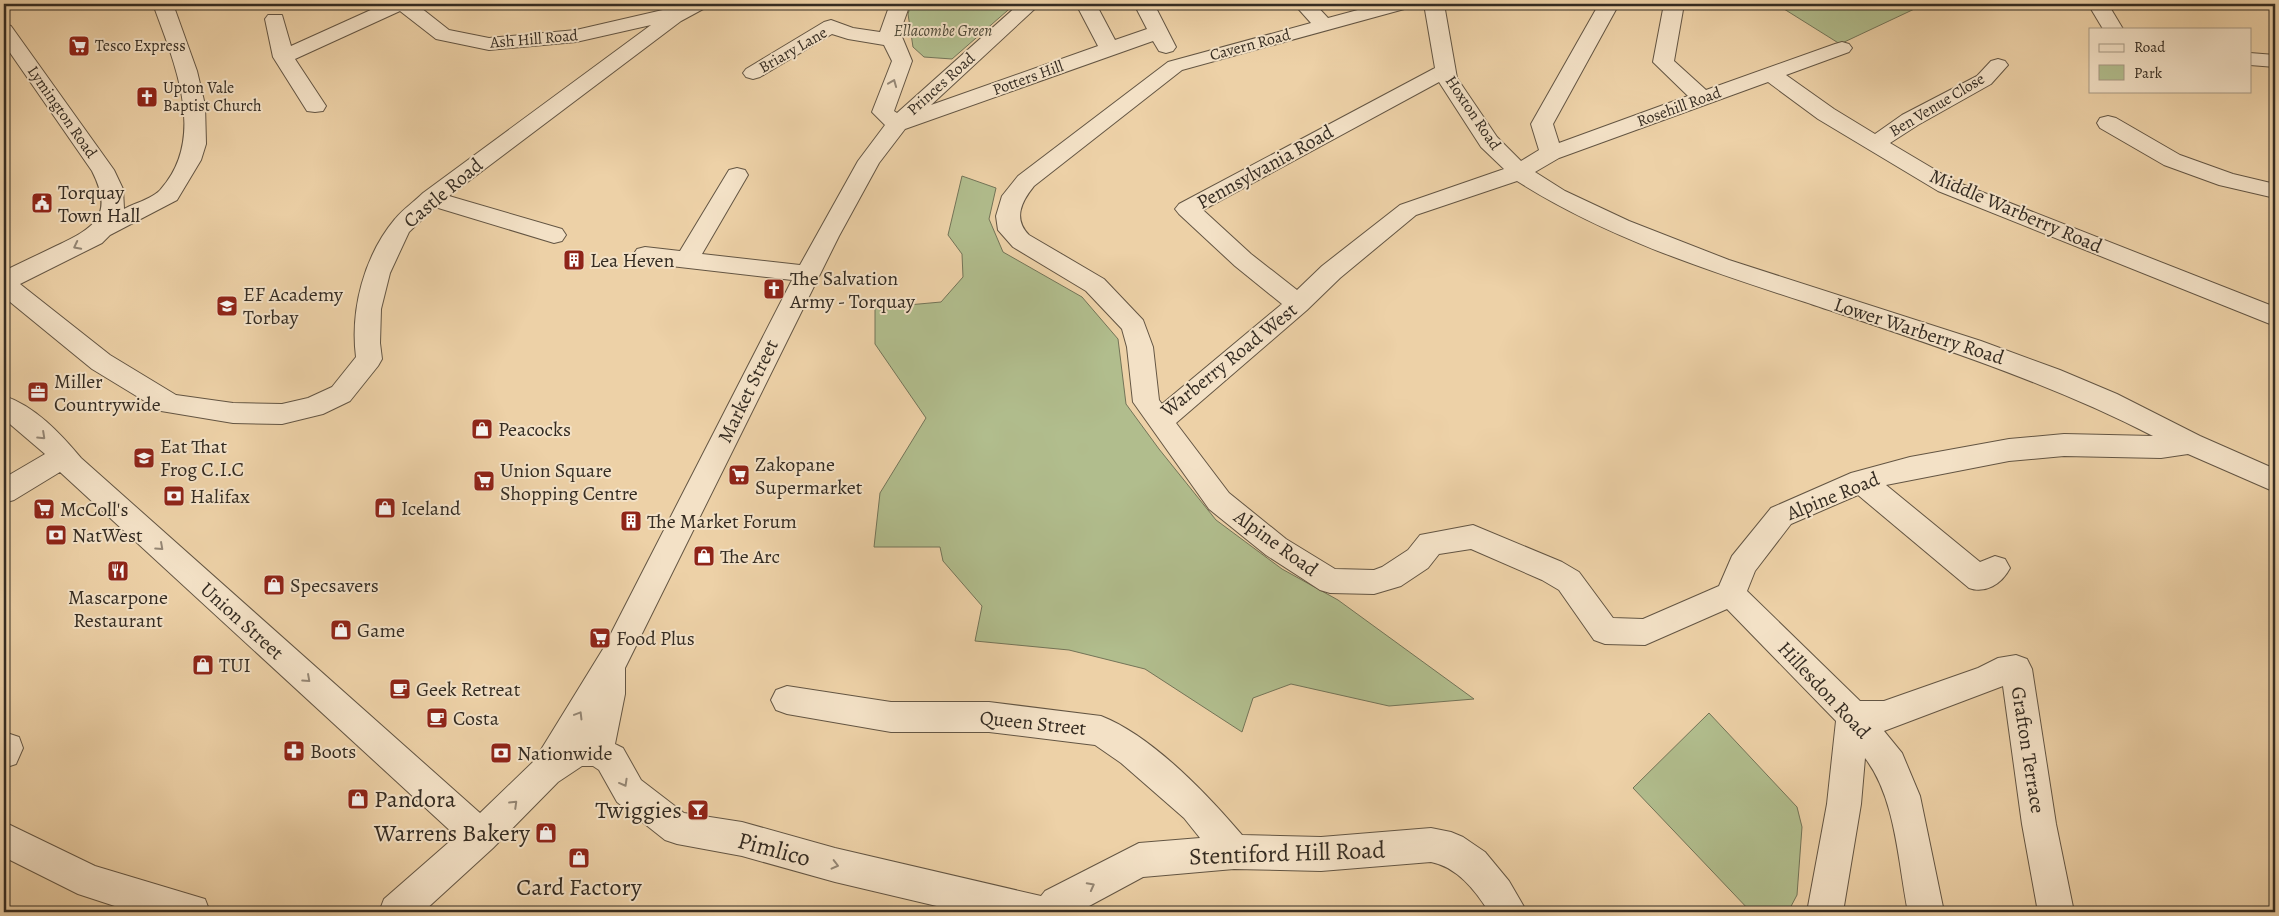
<svg xmlns="http://www.w3.org/2000/svg" width="2279" height="916" viewBox="0 0 2279 916" font-family="Alegreya,serif">
<style>
.green{fill:#b1bd8d;stroke:#737458}
.lines{fill:none;stroke-linecap:round;stroke-linejoin:round}
.minor-casing{stroke:#635543;stroke-width:2}
.minor{fill:#f3e1c6;fill-rule:evenodd}
.oneway{stroke:#948674}
.labels{text-anchor:middle;dominant-baseline:central;stroke-width:4;stroke-linejoin:round;paint-order:stroke}
.far-park-label{font-size:16px;font-style:italic;fill:#4e4937;stroke:#f3e1c6}
.far-street-label{font-size:16px;fill:#352c22;stroke:#f3e1c6}
.far-poi-label{font-size:16px;fill:#352c22;stroke:#f3e1c6;text-anchor:start}
.street-label{font-size:20px;fill:#352c22;stroke:#f3e1c6}
.poi-label{font-size:20px;fill:#352c22;stroke:#f3e1c6;text-anchor:start}
.near-poi-label{font-size:24px;fill:#352c22;stroke:#f3e1c6;text-anchor:end}
.near-street-label{font-size:24px;fill:#352c22;stroke:#f3e1c6}
</style>
<rect width="100%" height="100%" fill="#edd1a7"/>
<filter id="stains"><feTurbulence type="fractalNoise" baseFrequency=".004" numOctaves="4"/><feColorMatrix values="0 0 0 0 .2 0 0 0 0 .09 0 0 0 0 .02 0 0 0 .5 -.17"/></filter>
<radialGradient id="worn" r=".72"><stop offset=".6" stop-color="#630" stop-opacity="0"/><stop offset="1" stop-color="#630" stop-opacity=".3"/></radialGradient>
<g class="green">
<path d="M 911,4 L 1015,4 L 952,59 L 924,57 L 913,47 L 908,14 Z"/>
<path d="M 1776,4 L 1925,4 L 1840,44 Z"/>
<path d="M 962,176 L 996,188 L 989,219 L 1003,252 L 1082,297 L 1118,339 L 1126,404 L 1159,449 L 1216,520 L 1282,569 L 1338,600 L 1474,699 L 1389,706 L 1291,684 L 1253,698 L 1242,732 L 1145,669 L 1069,650 L 975,641 L 982,606 L 943,561 L 940,547 L 874,547 L 880,493 L 926,418 L 875,344 L 875,308 L 941,302 L 963,277 L 962,254 L 948,235 Z"/>
<path d="M 1709,713 L 1797,807 L 1802,827 L 1797,895 L 1788,912 L 1751,912 L 1633,788 Z"/>
</g>
<g class="lines">
<g class="minor-casing">
<g id="minor">
<path d="M 153,4 L 173,4 L 197,71 L 205,105 L 206,144 L 201,160 L 177,200 L 110,235 L 102,243 L 20,284 L 110,355 L 176,395 L 233,403 L 282,404 L 308,398 L 332,387 L 356,357 C 350,310 364,256 395,219 C 403,209 414,202 423,193 L 651,25 L 576,42 L 489,50 L 436,39 L 400,11 L 295,59 L 326,106 L 323,111 L 315,112 L 307,111 L 273,57 L 265,19 L 268,15 L 282,15 L 291,46 L 384,4 L 416,4 L 449,30 L 489,38 L 576,30 L 667,9 L 672,10 L 684,4 L 708,4 L 705,8 L 681,21 L 449,196 L 562,229 L 566,235 L 562,241 L 554,243 L 435,207 L 409,232 L 390,273 L 381,309 L 380,343 L 382,359 L 378,366 L 350,401 L 323,414 L 282,424 L 233,423 L 161,411 L 92,369 L 4,297 L 4,271 C 21,263 39,254 56,246 C 94,228 115,216 92,171 L 4,44 L 4,24 L 11,26 L 114,170 L 123,189 L 124,209 C 135,203 154,198 161,189 C 208,136 173,60 153,4 Z"/>
<path d="M 890,4 L 910,4 L 900,32 L 912,61 L 894,111 L 897,113 L 1019,4 L 1040,4 L 931,105 L 1098,46 L 1076,4 L 1096,4 L 1115,40 L 1147,29 L 1134,4 L 1154,4 L 1176,47 L 1173,51 L 1166,53 L 1159,51 L 1153,41 L 905,129 L 879,163 L 839,236 L 625,668 L 625,694 L 615,744 L 623,748 L 641,780 L 684,813 L 742,822 L 835,848 L 1041,896 L 1045,891 L 1139,843 L 1200,838 L 1184,818 L 1121,763 L 1095,745 L 989,732 L 891,732 L 787,714 L 776,710 L 771,700 L 776,690 L 787,686 L 891,702 L 989,702 L 1101,716 C 1152,736 1207,794 1242,835 L 1321,837 L 1431,828 L 1451,832 L 1463,837 L 1485,852 L 1509,881 L 1527,912 L 1489,912 C 1475,890 1457,867 1431,862 L 1321,871 L 1234,869 L 1143,877 L 1078,912 L 962,912 L 835,882 L 742,856 L 677,844 L 665,840 L 617,802 L 599,770 L 593,766 L 582,766 L 558,782 L 493,848 L 423,912 L 379,912 L 384,899 L 456,836 L 60,472 L 14,500 L 4,503 L 4,478 L 45,454 L 4,419 L 4,396 C 35,406 61,434 81,458 L 480,813 L 534,761 L 603,649 L 792,280 L 645,263 L 637,261 L 633,255 L 637,249 L 645,247 L 680,251 L 729,170 L 737,168 L 745,170 L 748,175 L 702,254 L 800,265 L 858,161 L 885,125 L 872,112 L 892,61 L 884,45 L 848,39 L 832,34 L 760,77 L 753,79 L 746,77 L 743,73 L 746,69 L 824,22 L 831,20 L 853,28 L 880,32 Z"/>
<path d="M 1294,4 L 1315,4 L 1328,18 L 1380,4 L 1411,4 L 1408,8 L 1182,70 L 1034,186 C 1021,202 1013,219 1029,235 L 1104,279 L 1143,320 L 1153,347 L 1159,400 L 1162,404 L 1282,304 L 1235,266 L 1179,214 L 1175,209 L 1179,204 L 1435,68 L 1424,4 L 1444,4 L 1457,78 L 1497,137 L 1521,161 L 1539,150 L 1531,124 L 1599,4 L 1619,4 L 1553,124 L 1559,143 L 1688,96 L 1653,62 L 1664,4 L 1684,4 L 1674,61 L 1706,90 L 1835,44 L 1842,42 L 1849,44 L 1852,48 L 1849,52 L 1786,75 L 1834,109 L 1875,134 L 1902,115 L 1977,76 L 1991,61 L 1998,59 L 2005,61 L 2008,65 L 1991,84 L 1918,125 L 1890,143 L 1954,181 L 2275,307 L 2275,326 L 1938,191 L 1818,119 L 1768,82 L 1559,158 L 1535,172 L 1565,191 L 1629,221 L 1729,260 L 1981,341 L 2060,370 L 2117,394 L 2200,436 L 2275,469 L 2275,492 L 2188,454 L 2161,458 L 2064,456 L 2009,461 L 1886,485 L 1980,562 L 1995,556 L 2005,559 L 2010,568 C 2002,584 1985,594 1969,588 L 1858,495 L 1791,524 L 1755,571 L 1747,591 L 1860,701 L 1884,701 L 1978,668 L 1998,658 L 2016,655 L 2027,659 L 2032,669 L 2056,824 L 2074,912 L 2038,912 L 2022,824 L 2003,686 L 1884,731 L 1902,753 L 1920,796 L 1944,912 L 1908,912 C 1898,863 1896,798 1865,758 L 1861,804 L 1843,912 L 1807,912 L 1827,804 L 1836,721 L 1727,609 L 1645,645 L 1605,644 L 1594,640 L 1559,590 L 1542,580 L 1471,549 L 1439,554 L 1428,568 L 1401,586 L 1374,594 L 1330,593 L 1320,590 L 1266,555 L 1209,509 L 1133,402 L 1127,347 L 1122,329 L 1086,291 L 1013,247 L 998,230 L 996,216 L 1002,196 L 1018,176 L 1168,62 L 1311,23 ZM 1439,82 L 1481,147 L 1504,169 L 1400,205 L 1322,266 L 1297,290 L 1251,254 L 1203,210 ZM 1517,181 C 1605,237 1706,270 1805,302 C 1923,342 2042,379 2153,436 L 2064,434 L 2009,439 L 1910,457 L 1851,473 L 1771,508 L 1732,556 L 1719,586 L 1643,619 L 1613,618 L 1579,572 L 1562,562 L 1473,525 L 1420,535 L 1408,550 L 1382,567 L 1374,570 L 1335,569 L 1286,539 L 1229,493 L 1176,423 L 1307,310 L 1340,278 L 1416,215 Z"/>
<path d="M 2088,4 L 2108,4 L 2123,29 L 2103,29 Z"/>
<path d="M 2250,53 L 2275,55 L 2275,67 L 2250,65 Z"/>
<path d="M 2108,116 L 2116,118 L 2180,155 L 2233,174 L 2275,184 L 2275,198 L 2219,185 L 2164,165 L 2100,128 L 2097,123 L 2100,118 Z"/>
<path d="M 7,733 L 19,737 L 23,748 L 16,764 L 4,768 L 4,734 Z"/>
<path d="M 4,822 L 95,866 L 205,899 L 210,912 L 133,912 L 78,894 L 4,857 Z"/>
</g>
</g>
<use href="#minor" class="minor"/>
</g>
<defs><path id="oneway-chevron" d="M-2-3.5L2.5 0L-2 3.5" fill="none" stroke-width="1.6" stroke-linecap="round" stroke-linejoin="round" transform="scale(1.25)"/></defs>
<g class="oneway">
<use href="#oneway-chevron" transform="translate(893 83) rotate(-68)"/>
<use href="#oneway-chevron" transform="translate(77 246) rotate(153)"/>
<use href="#oneway-chevron" transform="translate(42 436) rotate(43)"/>
<use href="#oneway-chevron" transform="translate(160 547) rotate(42)"/>
<use href="#oneway-chevron" transform="translate(307 679) rotate(42)"/>
<use href="#oneway-chevron" transform="translate(579 715) rotate(-59)"/>
<use href="#oneway-chevron" transform="translate(624 783) rotate(61)"/>
<use href="#oneway-chevron" transform="translate(514 804) rotate(-44)"/>
<use href="#oneway-chevron" transform="translate(835 865) rotate(14)"/>
<use href="#oneway-chevron" transform="translate(1091 886) rotate(-28)"/>
</g>
<defs>
<g id="supermarket-square" transform="scale(1.125)"><rect x="-9" y="-9" width="18" height="18" rx="4" fill="#8f2418" stroke="#f3e1c6"/><path d="M-6-5.5h2.5l.6 2H6L4.5 2H-2.5L-4.4-4H-6ZM-1.5 3.2a1.3 1.3 0 1 0 .1 0ZM3 3.2a1.3 1.3 0 1 0 .1 0Z" fill="#fff"/></g>
<g id="church-square" transform="scale(1.125)"><rect x="-9" y="-9" width="18" height="18" rx="4" fill="#8f2418" stroke="#f3e1c6"/><path d="M-1.2-6h2.4v3.5h3.3v2.4h-3.3V6h-2.4V-.1h-3.3v-2.4h3.3Z" fill="#fff"/></g>
<g id="civic-square" transform="scale(1.125)"><rect x="-9" y="-9" width="18" height="18" rx="4" fill="#8f2418" stroke="#f3e1c6"/><path d="M-.6-6.5H3V-4.5H.6V-3L4-1V1h2V6H-6V1h2V-1L-.6-3ZM-1.2 2.5V6h2.4V2.5Z" fill="#fff"/></g>
<g id="building-square" transform="scale(1.125)"><rect x="-9" y="-9" width="18" height="18" rx="4" fill="#8f2418" stroke="#f3e1c6"/><path d="M-4-6H4V6H1V3H-1V6H-4ZM-2.5-4.3h1.7v1.8h-1.7ZM.8-4.3h1.7v1.8H.8ZM-2.5-1h1.7V.8h-1.7ZM.8-1h1.7V.8H.8Z" fill="#fff"/></g>
<g id="school-square" transform="scale(1.125)"><rect x="-9" y="-9" width="18" height="18" rx="4" fill="#8f2418" stroke="#f3e1c6"/><path d="M0-5L7-2L0 1L-7-2ZM-4 1L0 2.5L4 1V4Q0 6-4 4Z" fill="#fff"/></g>
<g id="office-square" transform="scale(1.125)"><rect x="-9" y="-9" width="18" height="18" rx="4" fill="#8f2418" stroke="#f3e1c6"/><path d="M-6-3h4V-5.5h4V-3h4V5H-6ZM-1-4.5V-3h2v-1.5ZM-6 0V1H6V0Z" fill="#fff"/></g>
<g id="shop-square" transform="scale(1.125)"><rect x="-9" y="-9" width="18" height="18" rx="4" fill="#8f2418" stroke="#f3e1c6"/><path d="M-5-2.5h2.3a2.7 3.5 0 0 1 5.4 0H5L5.5 6h-11ZM-1.5-2.5h3a1.5 2.3 0 0 0-3 0Z" fill="#fff"/></g>
<g id="university-square" transform="scale(1.125)"><rect x="-9" y="-9" width="18" height="18" rx="4" fill="#8f2418" stroke="#f3e1c6"/><path d="M0-5L7-2L0 1L-7-2ZM-4 1L0 2.5L4 1V4Q0 6-4 4Z" fill="#fff"/></g>
<g id="bank-square" transform="scale(1.125)"><rect x="-9" y="-9" width="18" height="18" rx="4" fill="#8f2418" stroke="#f3e1c6"/><path d="M-6-4H6V4H-6ZM0-2.3a2.3 2.3 0 1 0 0 4.6a2.3 2.3 0 1 0 0-4.6Z" fill="#fff"/></g>
<g id="restaurant-square" transform="scale(1.125)"><rect x="-9" y="-9" width="18" height="18" rx="4" fill="#8f2418" stroke="#f3e1c6"/><path d="M-5-6h1v4h1v-4h1v4h1v-4h1v5L-1.5 .5V6h-2V.5L-5-1ZM5-6V6H3V1.5H1.5Q1.5-4 5-6Z" fill="#fff"/></g>
<g id="cafe-square" transform="scale(1.125)"><rect x="-9" y="-9" width="18" height="18" rx="4" fill="#8f2418" stroke="#f3e1c6"/><path d="M-5.5-4.5H6V0H3Q3 3.5 0 3.5H-2.5Q-5.5 3.5-5.5 0ZM3-3.2v2h1.7v-2ZM-6 4.5H4V6H-6Z" fill="#fff"/></g>
<g id="pharmacy-square" transform="scale(1.125)"><rect x="-9" y="-9" width="18" height="18" rx="4" fill="#8f2418" stroke="#f3e1c6"/><path d="M-2-6h4v4h4v4h-4v4h-4v-4h-4v-4h4Z" fill="#fff"/></g>
<g id="bar-square" transform="scale(1.125)"><rect x="-9" y="-9" width="18" height="18" rx="4" fill="#8f2418" stroke="#f3e1c6"/><path d="M-6-5H6L.8 .8V4.5H3.5V6h-7V4.5H-.8V.8Z" fill="#fff"/></g>
</defs>
<g fill-rule="evenodd">
<use href="#supermarket-square" x="79" y="46"/>
<use href="#church-square" x="147" y="97"/>
<use href="#civic-square" x="42" y="203"/>
<use href="#building-square" x="574" y="260"/>
<use href="#church-square" x="774" y="289"/>
<use href="#school-square" x="227" y="306"/>
<use href="#office-square" x="38" y="392"/>
<use href="#shop-square" x="482" y="429"/>
<use href="#university-square" x="144" y="458"/>
<use href="#supermarket-square" x="739" y="475"/>
<use href="#supermarket-square" x="484" y="481"/>
<use href="#bank-square" x="174" y="496"/>
<use href="#shop-square" x="385" y="508"/>
<use href="#supermarket-square" x="44" y="509"/>
<use href="#building-square" x="631" y="521"/>
<use href="#bank-square" x="56" y="535"/>
<use href="#shop-square" x="704" y="556"/>
<use href="#restaurant-square" x="118" y="571"/>
<use href="#shop-square" x="274" y="585"/>
<use href="#shop-square" x="341" y="630"/>
<use href="#supermarket-square" x="600" y="638"/>
<use href="#shop-square" x="203" y="665"/>
<use href="#cafe-square" x="400" y="689"/>
<use href="#cafe-square" x="437" y="718"/>
<use href="#pharmacy-square" x="294" y="751"/>
<use href="#bank-square" x="501" y="753"/>
<use href="#shop-square" x="358" y="799"/>
<use href="#bar-square" x="698" y="810"/>
<use href="#shop-square" x="546" y="833"/>
<use href="#shop-square" x="579" y="858"/>
</g>
<g class="labels">
<g class="far-park-label">
<text x="943" y="31">Ellacombe Green</text>
</g>
<g class="far-street-label">
<text transform="translate(534 39) rotate(-5)">Ash Hill Road</text>
<text transform="translate(1250 45) rotate(-15)">Cavern Road</text>
<text transform="translate(793 50) rotate(-30)">Briary Lane</text>
<text transform="translate(1028 78) rotate(-20)">Potters Hill</text>
<text transform="translate(941 84) rotate(-42)">Princes Road</text>
<text transform="translate(1937 105) rotate(-31)">Ben Venue Close</text>
<text transform="translate(1679 107) rotate(-20)">Rosehill Road</text>
<text transform="translate(62 112) rotate(55)">Lymington Road</text>
<text transform="translate(1473 113) rotate(56)">Hoxton Road</text>
</g>
<g class="far-poi-label">
<text x="95" y="46">Tesco Express</text>
<text x="163" y="88">Upton Vale<tspan x="163" dy="18">Baptist Church</tspan></text>
</g>
<g class="street-label">
<text transform="translate(1265 167) rotate(-29)">Pennsylvania Road</text>
<text transform="translate(443 193) rotate(-40)">Castle Road</text>
<text transform="translate(2016 211) rotate(23)">Middle Warberry Road</text>
<text transform="translate(1919 331) rotate(18)">Lower Warberry Road</text>
<text transform="translate(1229 360) rotate(-39)">Warberry Road West</text>
<text transform="translate(748 391) rotate(-64)">Market Street</text>
<text transform="translate(1833 496) rotate(-22)">Alpine Road</text>
<text transform="translate(1276 543) rotate(36)">Alpine Road</text>
<text transform="translate(242 621) rotate(42)">Union Street</text>
<text transform="translate(1824 690) rotate(47)">Hillesdon Road</text>
<text transform="translate(1033 723) rotate(6)">Queen Street</text>
<text transform="translate(2028 750) rotate(81)">Grafton Terrace</text>
</g>
<g class="poi-label">
<text x="58" y="192">Torquay<tspan x="58" dy="23">Town Hall</tspan></text>
<text x="590" y="260">Lea Heven</text>
<text x="790" y="278">The Salvation<tspan x="790" dy="23">Army - Torquay</tspan></text>
<text x="243" y="294">EF Academy<tspan x="243" dy="23">Torbay</tspan></text>
<text x="54" y="381">Miller<tspan x="54" dy="23">Countrywide</tspan></text>
<text x="498" y="429">Peacocks</text>
<text x="160" y="446">Eat That<tspan x="160" dy="23">Frog C.I.C</tspan></text>
<text x="755" y="464">Zakopane<tspan x="755" dy="23">Supermarket</tspan></text>
<text x="500" y="470">Union Square<tspan x="500" dy="23">Shopping Centre</tspan></text>
<text x="190" y="496">Halifax</text>
<text x="401" y="508">Iceland</text>
<text x="60" y="509">McColl's</text>
<text x="647" y="521">The Market Forum</text>
<text x="72" y="535">NatWest</text>
<text x="720" y="556">The Arc</text>
<text x="290" y="585">Specsavers</text>
<text x="118" y="597" text-anchor="middle">Mascarpone<tspan x="118" dy="23">Restaurant</tspan></text>
<text x="357" y="630">Game</text>
<text x="616" y="638">Food Plus</text>
<text x="219" y="665">TUI</text>
<text x="416" y="689">Geek Retreat</text>
<text x="453" y="718">Costa</text>
<text x="310" y="751">Boots</text>
<text x="517" y="753">Nationwide</text>
</g>
<g class="near-poi-label">
<text x="374" y="799" text-anchor="start">Pandora</text>
<text x="682" y="810">Twiggies</text>
<text x="530" y="833">Warrens Bakery</text>
<text x="579" y="887" text-anchor="middle">Card Factory</text>
</g>
<g class="near-street-label">
<text transform="translate(774 849) rotate(15)">Pimlico</text>
<text transform="translate(1287 853) rotate(-2)">Stentiford Hill Road</text>
</g>
</g>
<rect width="2279" height="916" fill="none" stroke="#edd1a7" stroke-width="20"/>
<rect x="5" y="5" width="2269" height="906" fill="none" stroke="#352c22" stroke-width="2.5"/>
<rect x="10" y="10" width="2259" height="896" fill="none" stroke="#352c22"/>
<rect x="2089" y="28" width="162" height="65" fill="#f3e1c6" stroke="#a79984"/>
<rect x="2099" y="44" width="25" height="8" fill="#f3e1c6" stroke="#a79984"/>
<text x="2134" y="52" font-size="15" fill="#352c22">Road</text>
<rect x="2099" y="65" width="25" height="15" fill="#b1bd8d" stroke="#a79984"/>
<text x="2134" y="78" font-size="15" fill="#352c22">Park</text>
<rect width="100%" height="100%" filter="url(#stains)"/>
<rect width="100%" height="100%" fill="url(#worn)"/>
</svg>
